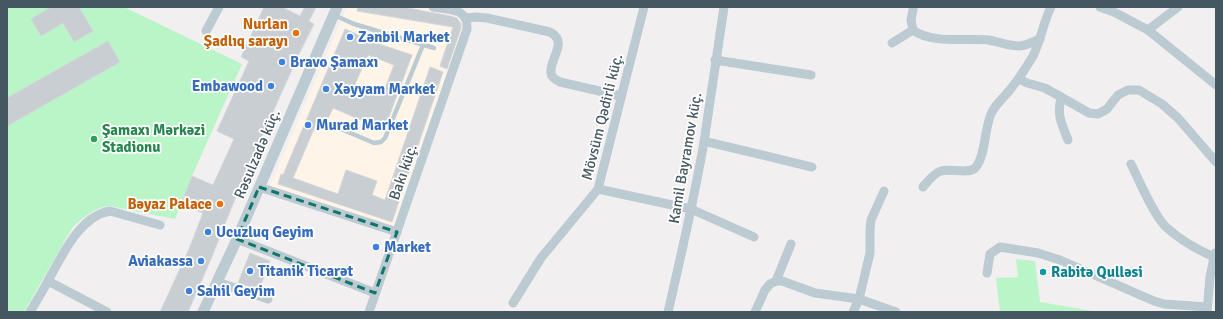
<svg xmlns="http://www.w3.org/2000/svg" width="1223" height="319" viewBox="0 0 1223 319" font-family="Signika,sans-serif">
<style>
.commercial{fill:#fef4e8}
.green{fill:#b9f5c7}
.building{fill:#c9ced3;stroke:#d3d7dc;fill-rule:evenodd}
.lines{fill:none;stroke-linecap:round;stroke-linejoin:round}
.service{stroke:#bccad1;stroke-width:4.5}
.minor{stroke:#bccad1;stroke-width:9}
.tertiary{stroke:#bccad1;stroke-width:11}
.marked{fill:none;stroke:#0f766e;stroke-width:3;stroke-dasharray:8 5;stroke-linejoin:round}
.food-dot{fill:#e8710a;stroke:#fff;stroke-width:1.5}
.shop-dot{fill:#3f7fe0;stroke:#fff;stroke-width:1.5}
.leisure-dot{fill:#2e9e5b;stroke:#fff;stroke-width:1.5}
.culture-dot{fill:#0f9aa8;stroke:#fff;stroke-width:1.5}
.labels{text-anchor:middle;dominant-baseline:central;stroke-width:3.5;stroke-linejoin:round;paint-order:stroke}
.food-label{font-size:15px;font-weight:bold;fill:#c56008;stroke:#fff;text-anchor:end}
.shop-label{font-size:15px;font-weight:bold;fill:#366cbe;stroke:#fff;text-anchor:start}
.street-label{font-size:15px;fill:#455760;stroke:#fff}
.leisure-label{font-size:15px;font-weight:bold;fill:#27864d;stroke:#fff;text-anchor:start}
.culture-label{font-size:15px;font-weight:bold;fill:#0d838f;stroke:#fff;text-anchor:start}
</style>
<rect width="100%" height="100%" fill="#f2eff0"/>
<path class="commercial" d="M 347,7 L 413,7 L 457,14 L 462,19 L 463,27 L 394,226 L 270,186 Z"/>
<g class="green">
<path d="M 9,7 L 124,7 L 242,64 L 192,176 L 175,219 L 110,206 C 95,207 82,218 72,228 L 24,312 L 7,312 L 7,10 Z"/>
<path d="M 1016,259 L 1035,261 L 1040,302 L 1099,312 L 1000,312 L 996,278 L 1018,277 Z"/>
</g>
<g class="building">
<path d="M 51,7 L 79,7 L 93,31 L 74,42 L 63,23 L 41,36 L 31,19 Z"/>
<path d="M 264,7 L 282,7 L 300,16 L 305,7 L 316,7 L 309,21 L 314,24 L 299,54 L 236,194 L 237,194 L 211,259 L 188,312 L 160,312 L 189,249 L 203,213 L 181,204 L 192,176 L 213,185 L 234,139 L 217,131 L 249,61 L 241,57 Z"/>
<path d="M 358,7 L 403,7 L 450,16 L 457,18 L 461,24 L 461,28 L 447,69 L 440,66 L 453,27 L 357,11 Z"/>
<path d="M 345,29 L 379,44 L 412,55 L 384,130 L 333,108 L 324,127 L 316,124 L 293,178 L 338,194 L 346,170 L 377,181 L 372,195 L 385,200 L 430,67 L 443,72 L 392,222 L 278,184 L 281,174 L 283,175 ZM 368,55 L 394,65 L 382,96 L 355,84 Z"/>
<path d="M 108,41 L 120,62 L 7,126 L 7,98 Z"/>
<path d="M 250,253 L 270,261 L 259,290 L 238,283 Z"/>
</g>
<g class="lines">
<g class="service">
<path d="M 334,15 L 354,24 L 434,48"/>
<path d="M 341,129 L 374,143 L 381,142 L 385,138 L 423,45"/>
</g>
<g class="minor">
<path d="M 1100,7 L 1114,12 L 1148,30 L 1216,85"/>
<path d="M 913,9 L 911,20 L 913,30 C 931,44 967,38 989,40 C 999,42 1009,46 1019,46 C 1026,46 1034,41 1040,39"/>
<path d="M 466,18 L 476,17 L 487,18 L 550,32 C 569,42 549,59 551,73 C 551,77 556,80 560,82 L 621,96"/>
<path d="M 1148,30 L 1178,7"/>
<path d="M 206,31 L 219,7"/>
<path d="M 892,43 L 913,30"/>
<path d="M 715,60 L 811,75"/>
<path d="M 1019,79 L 1027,83 L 1045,88 L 1089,113 L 1098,114 L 1107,109 L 1118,95 L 1128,90 L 1139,90 L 1162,104 L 1178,118 L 1216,162"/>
<path d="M 1061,97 C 1057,116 1061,122 1068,140"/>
<path d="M 704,141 L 812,167"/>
<path d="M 1131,164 C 1139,180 1154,216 1166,227 C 1179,239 1198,250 1214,257"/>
<path d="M 259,187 L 397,232"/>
<path d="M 923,187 C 928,181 934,173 941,171 C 951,168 970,175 976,167 C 986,155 984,127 992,112 C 996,104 1004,97 1009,91 C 1018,80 1026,68 1033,56 C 1041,40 1043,23 1051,7"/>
<path d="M 598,189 L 691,209 L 754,237"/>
<path d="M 237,239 L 375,293"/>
<path d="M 987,273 L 990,254 L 1000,247 L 1038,253 L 1060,260 L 1154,301 L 1164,304 L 1207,307"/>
<path d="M 48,281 L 107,312"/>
<path d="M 776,281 L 791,244"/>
<path d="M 217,282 L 268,299"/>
<path d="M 513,303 L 541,258 L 598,189 L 644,7"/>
<path d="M 30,312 C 37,300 44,289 50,277 C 63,254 80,216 110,211 L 160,225"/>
<path d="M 369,312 L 467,29 C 468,8 450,10 433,7"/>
<path d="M 668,312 C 681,256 694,199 704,142 C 711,97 717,52 724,7"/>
<path d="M 755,312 L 765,290 L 770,284 L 776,281 L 782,281 L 815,293 L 859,299 L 896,312"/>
<path d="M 853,312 L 859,299 L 870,253 L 870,230 L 871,220 L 884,191"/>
<path d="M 1207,312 L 1210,277 L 1215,253"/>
</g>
<path class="tertiary" d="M 203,312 L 237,239 L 337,7"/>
</g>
<path class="marked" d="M 259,187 L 397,232 L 375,293 L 237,239 Z"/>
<g class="food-dot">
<circle cx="296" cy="33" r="4"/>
<circle cx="220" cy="204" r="4"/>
</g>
<g class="shop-dot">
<circle cx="350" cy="37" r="4"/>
<circle cx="282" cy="62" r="4"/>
<circle cx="271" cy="86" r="4"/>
<circle cx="326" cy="89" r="4"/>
<circle cx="308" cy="125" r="4"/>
<circle cx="208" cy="232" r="4"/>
<circle cx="376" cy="247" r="4"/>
<circle cx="201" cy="261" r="4"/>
<circle cx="250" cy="271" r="4"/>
<circle cx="189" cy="291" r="4"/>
</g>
<circle class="leisure-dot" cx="94" cy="139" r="4"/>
<circle class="culture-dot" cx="1043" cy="272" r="4"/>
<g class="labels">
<g class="food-label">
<text x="288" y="24">Nurlan<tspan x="288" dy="17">Şadlıq sarayı</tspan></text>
<text x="212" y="204">Bəyaz Palace</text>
</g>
<g class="shop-label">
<text x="358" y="37">Zənbil Market</text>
<text x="290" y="62">Bravo Şamaxı</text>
<text x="263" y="86" text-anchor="end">Embawood</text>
<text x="334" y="89">Xəyyam Market</text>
<text x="316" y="125">Murad Market</text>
<text x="216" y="232">Ucuzluq Geyim</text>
<text x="384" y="247">Market</text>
<text x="193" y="261" text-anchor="end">Aviakassa</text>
<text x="258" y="271">Titanik Ticarət</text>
<text x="197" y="291">Sahil Geyim</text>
</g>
<g class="street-label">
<text transform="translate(602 117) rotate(-76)">Mövsüm Qədirli küç.</text>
<text transform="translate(257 154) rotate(-67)">Rəsulzadə küç.</text>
<text transform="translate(685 158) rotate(-80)">Kamil Bayramov küç.</text>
<text transform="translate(403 172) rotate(-71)">Bakı küç.</text>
</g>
<g class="leisure-label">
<text x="102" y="130">Şamaxı Mərkəzi<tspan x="102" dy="17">Stadionu</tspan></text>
</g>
<g class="culture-label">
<text x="1051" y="272">Rabitə Qulləsi</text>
</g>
</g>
<rect width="1223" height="319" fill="none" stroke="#455760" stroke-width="16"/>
</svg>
